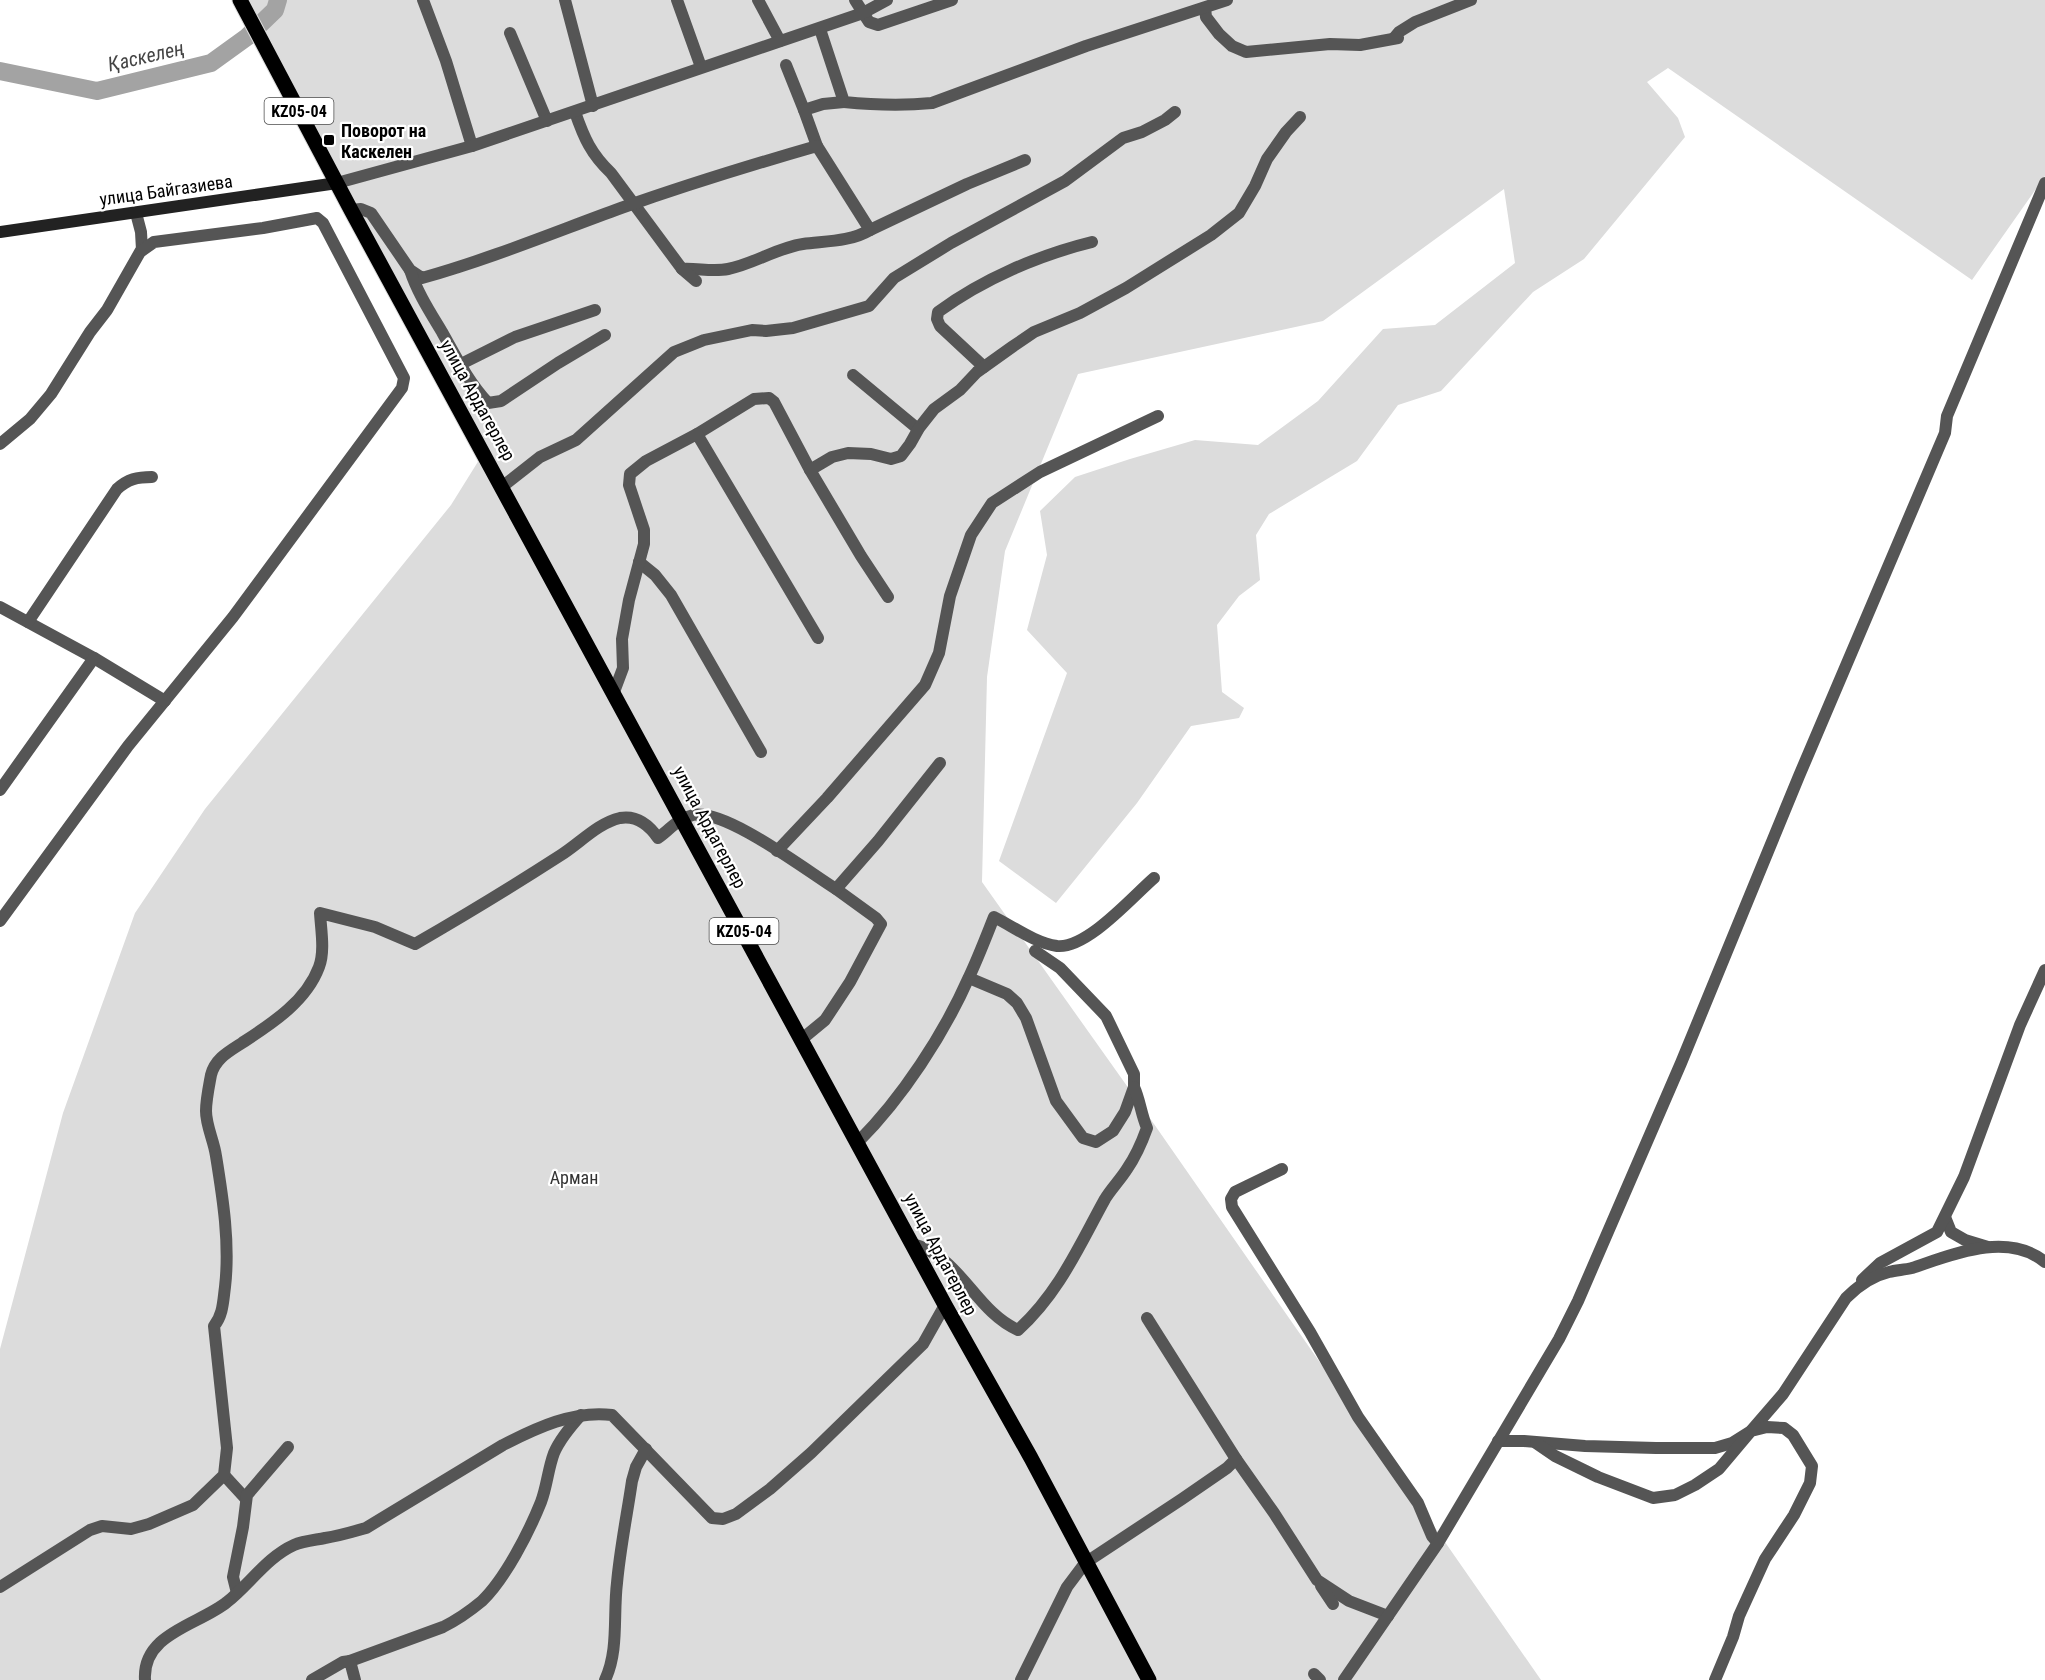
<svg xmlns="http://www.w3.org/2000/svg" width="2045" height="1680" viewBox="0 0 2045 1680" font-family="'Roboto Condensed',sans-serif">
<style>
.green{fill:#dcdcdc}
.lines{fill:none;stroke-linecap:round;stroke-linejoin:round}
.river{stroke:#a3a3a3;stroke-width:18}
.primary-casing{stroke:#dbdbdb;stroke-width:17}
.minor{stroke:#555;stroke-width:12}
.tertiary{stroke:#555;stroke-width:12}
.secondary{stroke:#222;stroke-width:12}
.primary{stroke:#000;stroke-width:15}
.poi-dot{fill:#000;stroke:#fff;stroke-width:2}
.labels{text-anchor:middle;dominant-baseline:central;stroke-width:4.5;stroke-linejoin:round;paint-order:stroke}
.shield{fill:#fff;stroke:#4c4c4c;stroke-width:1.5}
.shield-label{font-size:16px;font-weight:bold;fill:#000}
.poi-label{font-size:18px;font-weight:bold;fill:#000;stroke:#fff;text-anchor:start}
.street-label{font-size:18px;fill:#000;stroke:#fff}
.park-label{font-size:18px;fill:#333;stroke:#fff}
.water-label{font-size:20px;font-style:italic;fill:#444;stroke:#fff}
</style>
<rect width="100%" height="100%" fill="#fff"/>
<path class="green" d="M 240,0 L 2045,0 L 2045,176 L 1972,280 L 1668,68 L 1647,82 L 1678,118 L 1685,137 L 1584,259 L 1533,292 L 1441,391 L 1398,405 L 1357,461 L 1269,514 L 1256,535 L 1260,580 L 1239,596 L 1217,625 L 1222,692 L 1244,708 L 1239,718 L 1191,726 L 1137,803 L 1056,903 L 999,861 L 1067,673 L 1027,630 L 1047,555 L 1040,511 L 1075,477 L 1130,459 L 1195,440 L 1258,445 L 1318,401 L 1383,329 L 1435,325 L 1515,263 L 1504,189 L 1323,321 L 1078,374 L 1005,551 L 987,677 L 982,882 L 1154,1124 L 1541,1680 L 0,1680 L 0,1349 L 63,1113 L 135,913 L 205,809 L 451,505 L 484,452 Z"/>
<g class="lines">
<path class="river" d="M 0,71 L 97,91 L 211,63 L 247,37 L 275,10 L 278,0"/>
<g class="primary-casing">
<path id="primary" d="M 240,0 L 351,210 L 945,1305 L 1031,1458 L 1149,1680"/>
</g>
<g class="minor">
<path d="M 423,0 L 446,61 L 472,146"/>
<path d="M 565,0 L 593,106"/>
<path d="M 677,0 L 701,67"/>
<path d="M 758,0 L 780,41"/>
<path d="M 855,0 L 869,22 L 878,25 L 952,0"/>
<path d="M 1205,8 L 1206,17 L 1219,34 L 1232,46 L 1246,52 L 1330,44 L 1360,45 L 1398,38"/>
<path d="M 820,29 L 844,102 C 874,105 902,106 932,103 L 1086,46 L 1227,0"/>
<path d="M 510,33 L 547,121"/>
<path d="M 1394,38 L 1399,32 L 1415,22 L 1471,0"/>
<path d="M 786,65 L 804,110"/>
<path d="M 575,112 C 584,138 591,154 611,173 L 682,269 C 697,268 713,272 728,269 C 754,264 776,248 803,244 C 825,241 850,242 870,230"/>
<path d="M 817,146 L 804,110 L 823,104 L 844,102"/>
<path d="M 351,210 L 361,209 L 371,213 L 410,270 L 422,278 C 490,259 555,232 621,208 C 686,185 751,165 817,146 L 870,230 L 967,184 L 1025,160"/>
<path d="M 136,213 L 141,232 L 142,250"/>
<path d="M 682,269 L 696,281"/>
<path d="M 410,270 C 417,292 430,312 442,332 C 456,357 469,383 488,403 L 501,401 L 558,363 L 605,335"/>
<path d="M 461,364 L 515,337 L 595,310"/>
<path d="M 984,367 L 940,326 L 937,319 L 938,312 C 983,279 1039,255 1092,242"/>
<path d="M 853,375 L 918,429"/>
<path d="M 697,434 L 754,399 L 769,398 L 774,402 L 810,470"/>
<path d="M 0,444 L 30,419 L 51,394 L 90,332 L 107,310 L 140,252 L 154,242 L 263,228 L 317,218 L 323,223 L 404,378 L 402,388 L 233,617 L 128,746 L 0,921"/>
<path d="M 503,486 L 540,457 L 576,440 L 674,352 L 704,340 L 752,330 L 766,331 L 793,328 L 869,306 L 894,278 L 951,243 L 1065,181 L 1123,138 L 1142,132 L 1165,120 L 1175,112"/>
<path d="M 639,562 L 655,575 L 671,595 L 761,752"/>
<path d="M 888,597 L 861,556 L 810,470 L 832,457 L 848,453 L 871,454 L 891,459 L 901,456 L 910,444 L 919,428 L 934,409 L 960,390 L 977,372 L 1012,347 L 1034,332 L 1080,313 L 1126,288 L 1211,235 L 1239,213 L 1255,186 L 1267,159 L 1286,132 L 1300,117"/>
<path d="M 0,607 L 94,658 L 165,701"/>
<path d="M 28,622 L 117,489 C 128,479 137,477 152,477"/>
<path d="M 614,692 L 623,668 L 622,639 L 629,600 L 644,544 L 644,530 L 629,485 L 630,474 L 646,461 L 697,434 L 818,638"/>
<path d="M 0,790 L 94,658"/>
<path d="M 777,851 L 827,798 L 925,685 L 939,653 L 950,596 L 971,535 L 992,503 L 1040,472 L 1158,416"/>
<path d="M 969,978 L 1007,994 L 1017,1003 L 1026,1018 L 1056,1101 L 1083,1138 L 1096,1142 L 1113,1131 L 1125,1112 L 1134,1087 L 1134,1074 L 1106,1016 L 1060,968 L 1035,951"/>
<path d="M 802,1039 L 825,1020 L 850,982 L 881,924 L 876,918 L 836,889"/>
<path d="M 858,1142 C 902,1098 944,1034 969,977 C 978,958 986,937 994,917 C 1014,927 1035,943 1057,946 C 1087,949 1132,897 1154,878"/>
<path d="M 1282,1169 L 1235,1192 L 1231,1199 L 1232,1207 L 1310,1332 L 1358,1417 L 1418,1503 L 1432,1536 L 1438,1543"/>
<path d="M 1945,1217 L 1951,1232 L 1965,1240 L 1988,1247"/>
<path d="M 913,1244 C 961,1257 975,1311 1018,1330 C 1059,1293 1079,1246 1105,1199 C 1111,1189 1120,1180 1127,1169 C 1136,1156 1142,1142 1147,1128 C 1141,1114 1140,1100 1134,1087"/>
<path d="M 1862,1280 L 1880,1263 L 1937,1232 L 1964,1177 L 2020,1025 L 2045,970"/>
<path d="M 1498,1441 L 1524,1441 L 1585,1446 L 1656,1448 L 1715,1448 L 1732,1443 L 1751,1431 L 1783,1394 L 1846,1298 C 1858,1286 1872,1276 1889,1272 C 1896,1270 1904,1270 1912,1268 C 1951,1255 2007,1231 2045,1262"/>
<path d="M 1536,1443 L 1555,1456 L 1598,1477 L 1653,1498 L 1675,1495 L 1695,1485 L 1719,1469 L 1751,1431 L 1767,1427 L 1784,1428 L 1793,1435 L 1812,1466 L 1810,1483 L 1794,1515 L 1765,1559 L 1739,1616 L 1733,1637 L 1715,1680"/>
<path d="M 1236,1459 L 1274,1513 L 1317,1580 L 1349,1601 L 1388,1616"/>
<path d="M 224,1475 L 246,1499"/>
<path d="M 1321,1586 L 1333,1604"/>
<path d="M 0,1587 L 90,1530 L 102,1526 L 131,1529 L 149,1524 L 193,1505 L 224,1475 L 227,1448 L 214,1326 C 223,1315 223,1302 225,1287 C 230,1244 223,1199 216,1156 C 214,1141 206,1126 206,1111 C 206,1100 209,1086 211,1075 C 215,1059 228,1052 242,1043 C 271,1024 306,1002 319,967 C 325,951 321,930 320,913 L 375,927 L 415,944 C 465,915 513,886 561,855 C 580,843 598,823 620,818 C 637,815 649,825 658,838 C 669,830 679,818 693,815 C 725,808 807,871 836,889 L 878,841 L 940,763"/>
<path d="M 237,1593 L 233,1577 L 243,1527 L 247,1495 L 288,1447"/>
<path d="M 350,1661 L 443,1627 C 457,1620 470,1611 482,1601 C 505,1579 529,1532 541,1502 C 547,1486 548,1469 554,1453 C 560,1439 571,1426 581,1415"/>
<path d="M 1314,1674 L 1320,1680"/>
<path d="M 145,1680 C 142,1633 199,1625 227,1602 C 249,1585 267,1557 294,1545 C 303,1541 315,1540 325,1538 C 339,1536 352,1532 366,1528 L 503,1445 C 536,1428 574,1410 612,1415 L 712,1518 L 723,1519 L 736,1514 L 770,1489 L 811,1453 L 923,1344 L 945,1305"/>
<path d="M 312,1680 L 343,1662 L 350,1661 L 355,1680"/>
<path d="M 605,1680 C 619,1651 613,1615 617,1583 C 620,1549 627,1515 632,1481 L 636,1467 L 646,1449"/>
<path d="M 1021,1680 L 1067,1587 L 1085,1563 L 1182,1499 L 1227,1468 L 1236,1459 L 1147,1318"/>
<path d="M 1344,1680 L 1438,1543 L 1559,1339 L 1578,1301 L 1681,1063 L 1799,776 L 1945,433 L 1947,416 L 2045,183"/>
</g>
<path class="tertiary" d="M 337,183 L 472,146 L 863,13 L 887,0"/>
<path class="secondary" d="M 0,232 L 337,183"/>
<use href="#primary" class="primary"/>
</g>
<rect class="poi-dot" x="323" y="134" width="12" height="12" rx="3"/>
<g class="labels">
<g class="shield">
<rect x="264.5" y="98" width="69" height="26" rx="4.5"/>
<rect x="709.5" y="918" width="69" height="26" rx="4.5"/>
</g>
<g class="shield-label">
<text x="299" y="111">KZ05-04</text>
<text x="744" y="931">KZ05-04</text>
</g>
<g class="poi-label">
<text x="341" y="130">Поворот на<tspan x="341" dy="21">Каскелен</tspan></text>
</g>
<g class="street-label">
<text transform="translate(166 190) rotate(-8)">улица Байгазиева</text>
<text transform="translate(478 400) rotate(61)">улица Ардагерлер</text>
<text transform="translate(710 827) rotate(62)">улица Ардагерлер</text>
<text transform="translate(941 1254) rotate(62)">улица Ардагерлер</text>
</g>
<g class="park-label">
<text x="574" y="1177">Арман</text>
</g>
<g class="water-label">
<text transform="translate(146 56) rotate(-13)">Қаскелең</text>
</g>
</g>
</svg>
